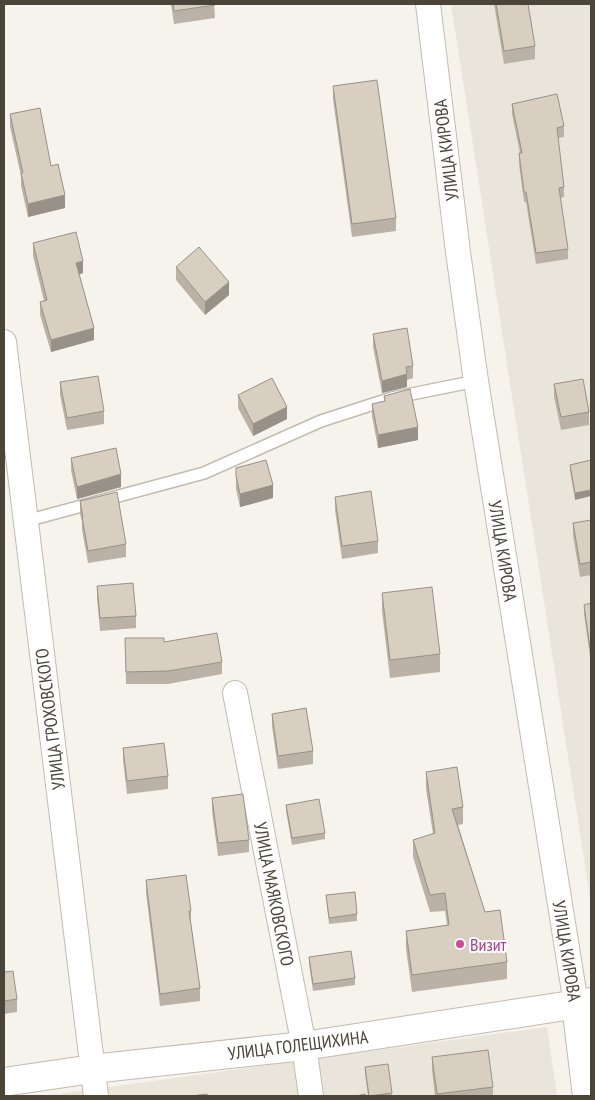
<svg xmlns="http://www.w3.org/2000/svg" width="595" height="1100" viewBox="0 0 595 1100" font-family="'PT Sans Narrow',sans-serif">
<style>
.residential{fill:#eae5da}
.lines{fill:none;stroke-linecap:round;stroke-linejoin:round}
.service-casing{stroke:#c2bbae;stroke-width:14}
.minor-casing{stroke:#c2bbae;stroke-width:26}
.tertiary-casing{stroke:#c2bbae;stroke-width:30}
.service{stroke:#fff;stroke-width:11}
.minor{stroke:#fff;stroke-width:24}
.tertiary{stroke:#fff;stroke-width:28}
.wall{fill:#bab2a6}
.shaded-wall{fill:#979187}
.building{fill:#d8cfc1;stroke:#979187}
.hotel-dot{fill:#d1479c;stroke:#fff;stroke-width:2}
.labels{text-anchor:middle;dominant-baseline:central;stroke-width:4;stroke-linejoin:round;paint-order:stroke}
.street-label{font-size:18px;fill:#4b4439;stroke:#fff}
.hotel-label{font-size:18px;fill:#b23c85;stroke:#fff;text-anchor:start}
</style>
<rect width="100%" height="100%" fill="#f6f3ec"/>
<g class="residential">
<path d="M 451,4 L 591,4 L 591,904 Z"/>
<path d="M 547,1027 L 557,1096 L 43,1096 Z"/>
</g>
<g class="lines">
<g class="service-casing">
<path id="service" d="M 26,521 L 204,473 L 321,421 L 392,398 L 476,381"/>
</g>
<g class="minor-casing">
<g id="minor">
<path d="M 428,4 L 458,252 L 476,381 L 576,1004"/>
<path d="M 4,342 L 96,1096"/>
<path d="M 235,693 L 304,1046 L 311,1096"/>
</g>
</g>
<g class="tertiary-casing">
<g id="tertiary">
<path d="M 576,1004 L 587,1096"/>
<path d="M 4,1082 L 92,1069 L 304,1046 L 591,1002"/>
</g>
</g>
<use href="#service" class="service"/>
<use href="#minor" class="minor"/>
<use href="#tertiary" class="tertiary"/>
</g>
<g class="wall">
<path d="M 171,4 L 214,4 L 215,18 L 174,24 Z"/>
<path d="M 494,4 L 528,4 L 535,46 L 535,59 L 504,64 Z"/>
<path d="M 333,86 L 396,218 L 396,231 L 352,237 L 333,99 Z"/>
<path d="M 512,104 L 564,126 L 564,137 L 558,138 L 564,187 L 564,197 L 560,198 L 568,249 L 568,259 L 536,264 L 526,202 L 524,202 L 519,164 L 520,153 L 512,114 Z"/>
<path d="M 10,114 L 51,166 L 65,208 L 28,217 L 21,186 L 21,176 L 10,127 Z"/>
<path d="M 33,243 L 83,273 L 79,275 L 94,340 L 51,352 L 40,315 L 40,302 L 44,301 L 33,256 Z"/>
<path d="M 176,267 L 229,295 L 205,315 L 176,280 Z"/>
<path d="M 373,334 L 413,366 L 413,378 L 407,380 L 407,387 L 382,393 L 373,347 Z"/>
<path d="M 60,382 L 104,411 L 104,424 L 67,430 L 60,395 Z"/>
<path d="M 554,384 L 589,412 L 589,425 L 561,430 L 554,397 Z"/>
<path d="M 238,395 L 287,419 L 253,436 L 238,408 Z"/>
<path d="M 384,396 L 418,440 L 378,448 L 372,416 L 372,404 L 384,401 Z"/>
<path d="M 71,458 L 121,487 L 77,499 L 71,470 Z"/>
<path d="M 591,460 L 575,500 L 570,471 L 570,465 Z"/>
<path d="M 236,468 L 273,498 L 240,507 L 236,489 Z"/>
<path d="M 335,497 L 378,541 L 378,553 L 342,559 L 335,510 Z"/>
<path d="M 80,501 L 126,544 L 126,557 L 88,563 L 82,530 L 82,521 L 80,514 Z"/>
<path d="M 591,520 L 591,575 L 580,577 L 573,536 L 573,523 Z"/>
<path d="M 97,586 L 136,616 L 136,628 L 100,631 L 97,598 Z"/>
<path d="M 382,593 L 440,654 L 440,672 L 390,678 L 382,611 Z"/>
<path d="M 591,603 L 591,657 L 590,657 L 584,614 L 584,605 Z"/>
<path d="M 125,638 L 164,642 L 222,662 L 222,674 L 168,684 L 126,684 Z"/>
<path d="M 272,714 L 313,751 L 313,764 L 278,769 L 272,726 Z"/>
<path d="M 123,748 L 168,776 L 168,789 L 127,794 L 123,760 Z"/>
<path d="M 426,772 L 463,807 L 463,824 L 458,825 L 485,912 L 507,962 L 507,979 L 412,992 L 406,949 L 406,931 L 447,925 L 445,911 L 430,912 L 413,857 L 413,840 L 433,834 L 426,789 Z"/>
<path d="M 212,798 L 249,840 L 249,852 L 218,856 L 212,811 Z"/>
<path d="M 286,805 L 325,833 L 325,839 L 292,845 L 286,811 Z"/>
<path d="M 146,880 L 191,911 L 191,923 L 200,988 L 200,1001 L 160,1006 L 146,893 Z"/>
<path d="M 326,895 L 357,914 L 357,921 L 329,924 Z"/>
<path d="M 309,957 L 355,978 L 355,985 L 313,991 L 309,964 Z"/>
<path d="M 4,972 L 17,999 L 17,1012 L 4,1014 Z"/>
<path d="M 432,1057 L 493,1087 L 493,1096 L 435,1096 L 432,1070 Z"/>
<path d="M 365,1067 L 392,1093 L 392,1096 L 368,1096 L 365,1073 Z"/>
</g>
<g class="shaded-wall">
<path d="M 65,195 L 65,208 L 28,217 L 28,204 Z"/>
<path d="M 83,261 L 83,273 L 76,275 L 76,263 Z"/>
<path d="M 229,282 L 229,295 L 205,315 L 205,302 Z"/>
<path d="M 94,328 L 94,340 L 51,352 L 51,340 Z"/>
<path d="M 407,374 L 407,387 L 382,393 L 382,381 Z"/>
<path d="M 287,407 L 287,419 L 253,436 L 253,424 Z"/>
<path d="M 418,427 L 418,440 L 378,448 L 378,435 Z"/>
<path d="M 121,474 L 121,487 L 77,499 L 77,487 Z"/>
<path d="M 273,485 L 273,498 L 240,507 L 240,494 Z"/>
<path d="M 591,490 L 591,496 L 575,500 L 575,493 Z"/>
</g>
<g class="building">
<path d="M 173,4 L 214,4 L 215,5 L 174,11 Z"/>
<path d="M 496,4 L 528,4 L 535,46 L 504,51 Z"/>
<path d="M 377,80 L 396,218 L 352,224 L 333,86 Z"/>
<path d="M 557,94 L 564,126 L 557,128 L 564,187 L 559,188 L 568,249 L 536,253 L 526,192 L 524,192 L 519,153 L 522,153 L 512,104 Z"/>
<path d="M 40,108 L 51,166 L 58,164 L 65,195 L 28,204 L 21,173 L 23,173 L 10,114 Z"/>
<path d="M 76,232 L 83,261 L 76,263 L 94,328 L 51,340 L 40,302 L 47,300 L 33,243 Z"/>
<path d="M 199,247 L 229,282 L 205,302 L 176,267 Z"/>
<path d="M 407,328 L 413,366 L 406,367 L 407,374 L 382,381 L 373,334 Z"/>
<path d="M 98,376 L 104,411 L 67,418 L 60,382 Z"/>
<path d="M 272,378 L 287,407 L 253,424 L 238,395 Z"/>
<path d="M 583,379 L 589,412 L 561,417 L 554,384 Z"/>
<path d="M 410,389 L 418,427 L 378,435 L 372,404 L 385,401 L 384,396 Z"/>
<path d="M 116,448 L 121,474 L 77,487 L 71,458 Z"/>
<path d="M 266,460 L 273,485 L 240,494 L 236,476 L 236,468 Z"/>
<path d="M 591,460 L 591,490 L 575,493 L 570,465 Z"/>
<path d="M 371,491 L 378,541 L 342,546 L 335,497 Z"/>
<path d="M 117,492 L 126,544 L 88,551 L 82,517 L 83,517 L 80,501 Z"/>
<path d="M 591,520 L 591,562 L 580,564 L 573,523 Z"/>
<path d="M 133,583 L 136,616 L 100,618 L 97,586 Z"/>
<path d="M 432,587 L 440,654 L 390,660 L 382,593 Z"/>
<path d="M 591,603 L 591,648 L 590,648 L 584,605 Z"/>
<path d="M 217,633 L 222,662 L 168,671 L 126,672 L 125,638 L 164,638 L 164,642 Z"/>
<path d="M 306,708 L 313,751 L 278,756 L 272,714 Z"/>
<path d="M 164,743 L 168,776 L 127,781 L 123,748 Z"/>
<path d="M 457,767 L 463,807 L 452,809 L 485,912 L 500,910 L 507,962 L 412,975 L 406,931 L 449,925 L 445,893 L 430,895 L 413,840 L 435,833 L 426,772 Z"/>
<path d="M 243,794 L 249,840 L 218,843 L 212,798 Z"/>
<path d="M 319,799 L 325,833 L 292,838 L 286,805 Z"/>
<path d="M 186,875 L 191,911 L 189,911 L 200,988 L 160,994 L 146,880 Z"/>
<path d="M 355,892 L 357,914 L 329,918 L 326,895 Z"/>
<path d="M 351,951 L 355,978 L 313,984 L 309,957 Z"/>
<path d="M 13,971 L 17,999 L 4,1001 L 4,972 Z"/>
<path d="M 488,1050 L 493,1087 L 437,1094 L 432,1057 Z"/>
<path d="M 388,1064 L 392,1093 L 369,1096 L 365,1067 Z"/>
<path d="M 207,1094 L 208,1096 L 191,1096 Z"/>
<path d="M 365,1094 L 366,1096 L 356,1096 Z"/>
</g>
<circle class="hotel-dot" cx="460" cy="944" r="5"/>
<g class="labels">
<g class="street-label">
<text transform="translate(446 150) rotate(-97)">УЛИЦА КИРОВА</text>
<text transform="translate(503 551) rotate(81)">УЛИЦА КИРОВА</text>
<text transform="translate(50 719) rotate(-97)">УЛИЦА ГРОХОВСКОГО</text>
<text transform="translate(274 894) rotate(79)">УЛИЦА МАЯКОВСКОГО</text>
<text transform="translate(567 951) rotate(81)">УЛИЦА КИРОВА</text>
<text transform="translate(298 1045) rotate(-7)">УЛИЦА ГОЛЕЩИХИНА</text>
</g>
<g class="hotel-label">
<text x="470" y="944">Визит</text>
</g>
</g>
<rect width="595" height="1100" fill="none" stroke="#4b4439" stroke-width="10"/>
</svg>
